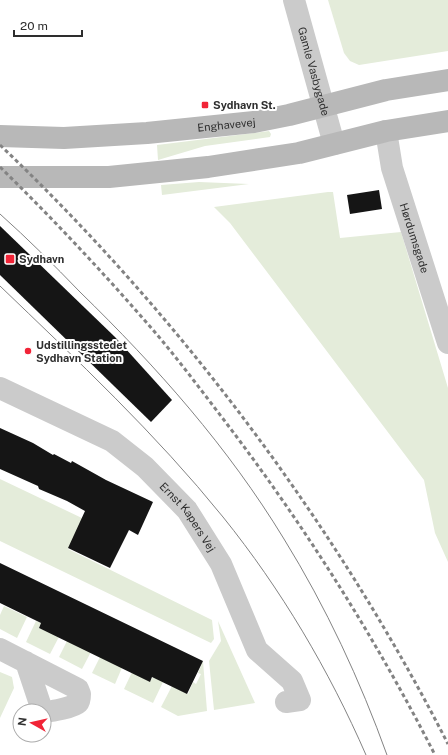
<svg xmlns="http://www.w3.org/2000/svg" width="448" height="755" viewBox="0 0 448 755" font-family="'Public Sans',sans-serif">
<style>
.green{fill:#e4ecda}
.building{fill:#151515}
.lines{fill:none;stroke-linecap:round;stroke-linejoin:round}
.street{stroke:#cbcbcb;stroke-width:22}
.secondary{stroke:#b8b8b8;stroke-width:22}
.tram{stroke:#838383;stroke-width:1}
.rail{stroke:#838383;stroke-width:3;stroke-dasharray:4 3;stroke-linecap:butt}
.poi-dot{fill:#f12437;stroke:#fff;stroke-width:1.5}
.labels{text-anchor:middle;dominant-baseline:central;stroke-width:4;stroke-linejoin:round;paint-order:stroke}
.street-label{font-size:11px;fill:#2e2e2e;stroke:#fff}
.poi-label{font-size:11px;font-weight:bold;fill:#2e2e2e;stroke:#fff;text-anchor:start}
</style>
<rect width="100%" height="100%" fill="#fff"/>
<g class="green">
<path d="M 328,0 L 448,0 L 448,51 L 359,65 L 350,61 L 344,53 Z"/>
<path d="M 269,131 L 271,134 L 270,137 L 205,146 L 158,160 L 157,145 Z"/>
<path d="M 199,182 L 249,184 L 162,195 L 161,185 Z"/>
<path d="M 328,192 L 333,192 L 340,238 L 401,232 L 448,388 L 448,562 L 435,533 L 424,480 L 230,223 L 214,207 Z"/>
<path d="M 0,479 L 84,519 L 68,549 L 212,620 L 214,639 L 211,643 L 0,541 Z"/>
<path d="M 4,606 L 27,617 L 17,638 L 0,629 L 0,615 Z"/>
<path d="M 36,621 L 41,623 L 39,628 L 53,634 L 61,633 L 50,654 L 26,642 Z"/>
<path d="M 218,621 L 255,703 L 214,710 L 209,661 L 221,641 Z"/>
<path d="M 69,637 L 93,648 L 82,669 L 59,657 Z"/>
<path d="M 102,653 L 124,663 L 115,684 L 92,673 Z"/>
<path d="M 203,661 L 207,711 L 178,716 L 161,707 L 172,686 L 188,694 L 193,682 L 196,684 L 201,674 L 198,673 Z"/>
<path d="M 134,668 L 150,681 L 153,677 L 163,682 L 153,703 L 124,689 Z"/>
<path d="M 0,672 L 12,677 L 14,688 L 0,718 Z"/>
</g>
<g class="building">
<path d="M 379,190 L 382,209 L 350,214 L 347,195 Z"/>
<path d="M 0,226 L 115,337 L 172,400 L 151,422 L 0,275 Z"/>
<path d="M 0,428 L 33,443 L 53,455 L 54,454 L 71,463 L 72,461 L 106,480 L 153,502 L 138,535 L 129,530 L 110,568 L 68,548 L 85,511 L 67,501 L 39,489 L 38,486 L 0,469 Z"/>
<path d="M 0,563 L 203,661 L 187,694 L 152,677 L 150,682 L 39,628 L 41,623 L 0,603 Z"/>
</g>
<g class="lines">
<g class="street">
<path id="s1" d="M 294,0 L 334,144"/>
<path id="s2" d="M 386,131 L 392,168 L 448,343"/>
<path id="s3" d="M 0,388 L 112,441 L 145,467 L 187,510 L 221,564 L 257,650 L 292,681 L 300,700 L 286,702"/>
<path d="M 0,649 L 78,689 L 80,694 C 80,697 80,701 78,703 C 74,707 51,712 46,711 C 43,710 43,709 41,707 L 26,662"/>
</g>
<g class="secondary">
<path id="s4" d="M 0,136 L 64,138 L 147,133 L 254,122 L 289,115 L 386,90 L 448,80"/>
<path d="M 0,177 L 109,177 L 208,167 L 299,153 L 386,131 L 448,121"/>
</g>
<g class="tram">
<path d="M 0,214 C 28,239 54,265 80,292 C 157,367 228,447 284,539 C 326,607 360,680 387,755"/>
<path d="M 0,286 C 77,360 156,434 223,517 C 281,589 329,670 366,755"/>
</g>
<g class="rail">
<path d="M 0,145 C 180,316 335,523 448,744"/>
<path d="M 0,167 C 51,217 100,269 147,323 C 175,355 201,390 227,424 C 306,528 376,639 435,755"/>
</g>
</g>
<g class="poi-dot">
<rect x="201" y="101" width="8" height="8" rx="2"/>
<rect x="5" y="254" width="10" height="10" rx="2"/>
<circle cx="28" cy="351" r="4"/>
</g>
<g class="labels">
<g class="street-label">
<text stroke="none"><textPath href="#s1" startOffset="74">Gamle Vasbygade</textPath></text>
<text stroke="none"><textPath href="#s4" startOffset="227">Enghavevej</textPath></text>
<text stroke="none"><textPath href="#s2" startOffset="111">Hørdumsgade</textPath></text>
<text stroke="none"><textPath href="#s3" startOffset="232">Ernst Kapers Vej</textPath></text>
</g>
<g class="poi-label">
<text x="213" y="105">Sydhavn St.</text>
<text x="19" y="259">Sydhavn</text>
<text x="36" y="345">Udstillingsstedet<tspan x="36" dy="13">Sydhavn Station</tspan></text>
</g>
</g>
<g transform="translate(32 723) rotate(278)"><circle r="19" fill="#ffffff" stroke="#ababab"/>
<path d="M0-3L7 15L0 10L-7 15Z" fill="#f12437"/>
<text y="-6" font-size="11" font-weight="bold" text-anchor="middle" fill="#2e2e2e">N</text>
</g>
<path d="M14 30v6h68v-6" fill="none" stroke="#2e2e2e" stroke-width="2"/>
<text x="20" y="30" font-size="12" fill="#2e2e2e" stroke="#ffffff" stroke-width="3" paint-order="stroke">20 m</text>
</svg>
